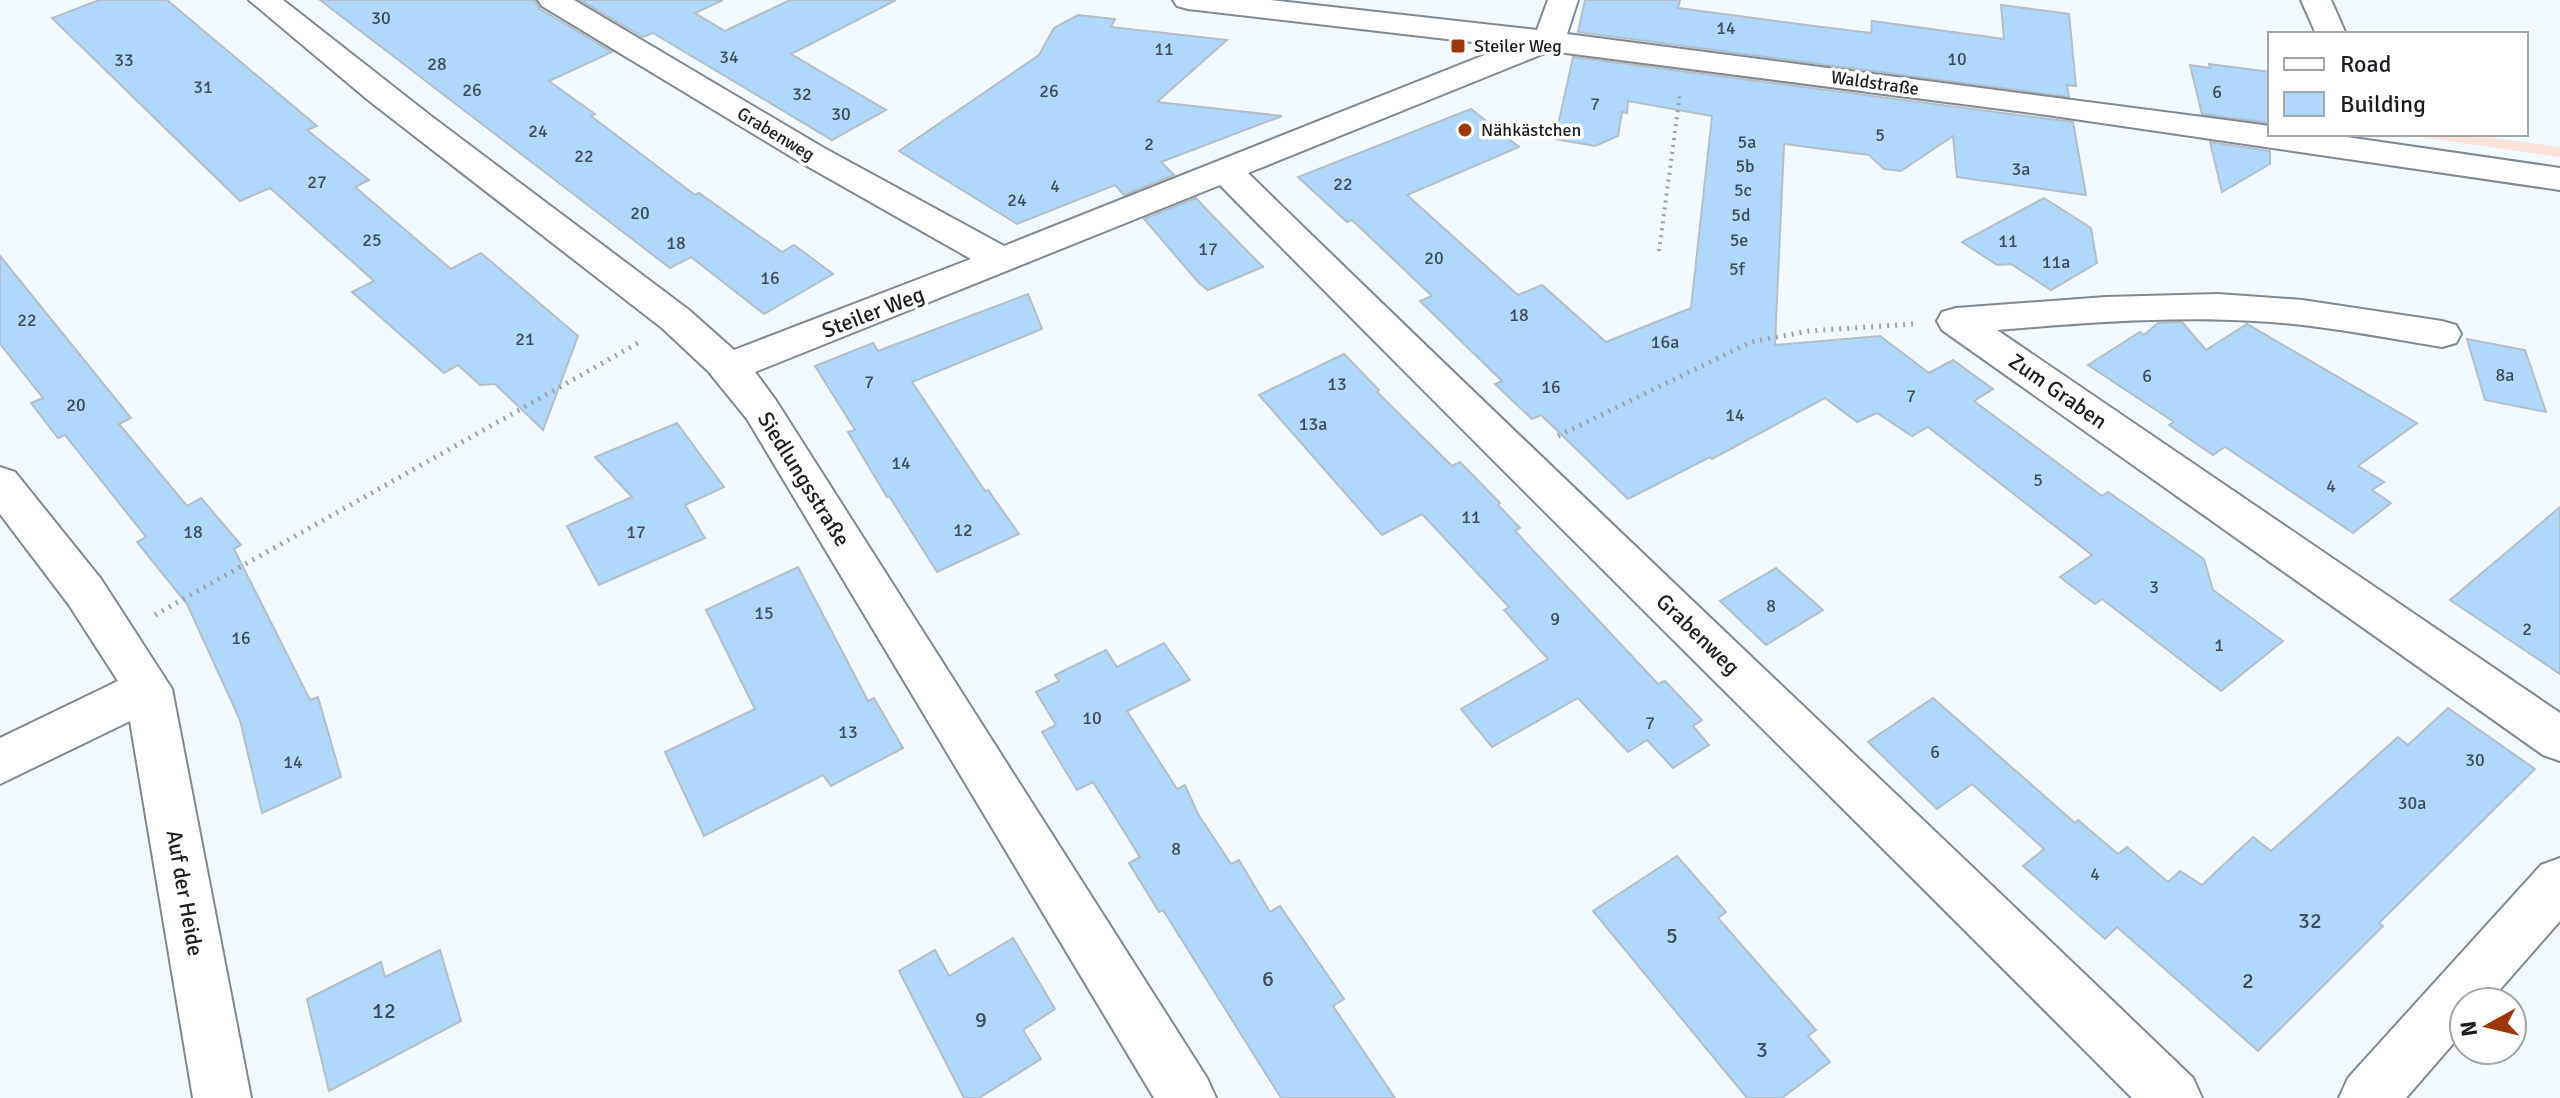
<svg xmlns="http://www.w3.org/2000/svg" width="2560" height="1098" viewBox="0 0 2560 1098" font-family="Signika,sans-serif">
<style>
.green{fill:#f9e2da}
.building{fill:#b0d8fd;stroke:#b4bec8;stroke-width:2}
.lines{fill:none;stroke-linecap:round;stroke-linejoin:round}
.street-casing{stroke:#7f8992;stroke-width:4}
.path-far1{stroke:#9ca2a7;stroke-width:4;stroke-dasharray:2 5;stroke-linecap:butt}
.path{stroke:#9ca2a7;stroke-width:5;stroke-dasharray:2 6;stroke-linecap:butt}
.street{fill:#fff;fill-rule:evenodd}
.poi-dot{fill:#9d380b;stroke:#fff;stroke-width:3}
.labels{text-anchor:middle;dominant-baseline:central;stroke-width:7;stroke-linejoin:round;paint-order:stroke}
.number-label{font-size:18px;fill:#404c58}
.far-poi-label{font-size:18px;fill:#1a1e21;stroke:#fff;text-anchor:start}
.far-street-label{font-size:18px;fill:#1a1e21;stroke:#fff}
.street-label{font-size:22px;fill:#1a1e21;stroke:#fff}
.near-number-label{font-size:22px;fill:#404c58}
</style>
<rect width="100%" height="100%" fill="#f2f9ff"/>
<path class="green" d="M 2400,134 L 2465,134 L 2560,147 L 2560,157 Z"/>
<g class="building">
<path d="M 99,0 L 167,0 L 317,126 L 307,130 L 369,180 L 355,187 L 451,269 L 481,253 L 578,336 L 543,430 L 495,384 L 480,385 L 458,365 L 444,373 L 352,292 L 374,281 L 270,188 L 240,201 L 52,18 Z"/>
<path d="M 320,0 L 535,0 L 540,9 L 612,52 L 549,81 L 595,114 L 591,116 L 695,195 L 699,193 L 782,252 L 794,245 L 833,274 L 764,314 L 691,257 L 670,268 Z"/>
<path d="M 580,0 L 723,0 L 695,13 L 725,31 L 790,0 L 896,0 L 791,54 L 886,110 L 832,140 L 653,33 L 643,37 Z"/>
<path d="M 1585,0 L 1680,0 L 1678,8 L 1814,26 L 1871,33 L 1872,21 L 2004,39 L 2001,5 L 2069,14 L 2076,86 L 2067,85 L 2069,97 L 1578,32 Z"/>
<path d="M 1078,15 L 1115,19 L 1111,27 L 1227,40 L 1157,102 L 1282,116 L 1161,162 L 1174,175 L 1124,195 L 1115,185 L 1017,224 L 899,151 L 1039,55 L 1054,28 Z"/>
<path d="M 1573,57 L 2073,122 L 2086,195 L 1957,177 L 1953,136 L 1901,171 L 1884,169 L 1869,155 L 1784,144 L 1775,345 L 1880,336 L 1929,373 L 1953,360 L 1993,389 L 1974,401 L 2102,496 L 2108,492 L 2204,559 L 2213,590 L 2283,641 L 2221,691 L 2102,599 L 2095,604 L 2060,577 L 2092,555 L 1928,427 L 1912,436 L 1877,413 L 1857,422 L 1825,398 L 1712,459 L 1710,457 L 1628,499 L 1541,415 L 1532,419 L 1495,384 L 1502,381 L 1420,301 L 1432,296 L 1352,220 L 1347,222 L 1298,177 L 1471,109 L 1519,147 L 1407,195 L 1518,295 L 1542,285 L 1606,342 L 1691,308 L 1712,116 L 1628,101 L 1627,113 L 1622,112 L 1618,136 L 1595,146 L 1555,139 Z"/>
<path d="M 2209,64 L 2270,72 L 2270,123 L 2202,114 L 2190,65 L 2210,68 Z"/>
<path d="M 2210,142 L 2270,151 L 2270,164 L 2222,192 Z"/>
<path d="M 1196,198 L 1209,212 L 1263,267 L 1208,290 L 1199,283 L 1144,219 Z"/>
<path d="M 2044,198 L 2091,228 L 2097,263 L 2051,290 L 2011,264 L 1997,265 L 1962,242 Z"/>
<path d="M 0,256 L 131,418 L 119,424 L 187,506 L 201,498 L 241,545 L 234,549 L 310,700 L 318,697 L 341,777 L 262,813 L 240,720 L 187,604 L 137,542 L 146,537 L 65,435 L 58,438 L 31,403 L 43,398 L 0,344 Z"/>
<path d="M 1028,294 L 1042,329 L 912,382 L 985,491 L 988,490 L 1019,534 L 937,572 L 889,496 L 887,497 L 848,432 L 855,430 L 815,366 L 873,343 L 878,351 Z"/>
<path d="M 2182,322 L 2206,350 L 2247,324 L 2417,423 L 2358,466 L 2384,482 L 2372,490 L 2391,503 L 2353,533 L 2225,447 L 2213,455 L 2169,425 L 2174,422 L 2088,365 L 2140,332 L 2144,335 L 2158,323 Z"/>
<path d="M 2467,339 L 2525,350 L 2546,412 L 2485,400 Z"/>
<path d="M 1344,354 L 1379,390 L 1377,392 L 1452,466 L 1460,462 L 1500,503 L 1498,505 L 1520,528 L 1515,531 L 1658,684 L 1665,681 L 1702,720 L 1693,726 L 1709,745 L 1673,768 L 1647,740 L 1628,752 L 1578,698 L 1492,747 L 1461,709 L 1548,659 L 1504,610 L 1509,607 L 1422,514 L 1382,535 L 1259,395 Z"/>
<path d="M 677,423 L 724,487 L 685,505 L 705,538 L 599,585 L 567,526 L 632,497 L 595,457 Z"/>
<path d="M 2560,507 L 2560,674 L 2450,600 Z"/>
<path d="M 798,567 L 868,701 L 874,698 L 903,748 L 831,786 L 823,775 L 704,836 L 665,752 L 755,709 L 706,610 Z"/>
<path d="M 1776,568 L 1823,610 L 1766,645 L 1720,601 Z"/>
<path d="M 1164,643 L 1190,680 L 1127,711 L 1177,789 L 1185,785 L 1198,814 L 1231,864 L 1239,860 L 1270,912 L 1280,906 L 1344,999 L 1333,1006 L 1395,1098 L 1281,1098 L 1163,910 L 1159,912 L 1129,863 L 1140,857 L 1093,782 L 1077,790 L 1042,732 L 1056,725 L 1036,692 L 1059,681 L 1055,675 L 1106,650 L 1117,667 Z"/>
<path d="M 1933,698 L 2075,823 L 2078,820 L 2118,854 L 2127,847 L 2168,882 L 2180,871 L 2202,885 L 2253,837 L 2271,851 L 2398,737 L 2408,745 L 2448,708 L 2535,769 L 2379,923 L 2383,926 L 2258,1051 L 2117,927 L 2105,939 L 2023,866 L 2044,849 L 1972,784 L 1937,809 L 1868,742 Z"/>
<path d="M 1677,856 L 1726,912 L 1718,918 L 1816,1030 L 1808,1036 L 1830,1062 L 1782,1098 L 1747,1098 L 1593,911 Z"/>
<path d="M 1013,938 L 1055,1009 L 1023,1030 L 1041,1059 L 979,1098 L 964,1098 L 899,971 L 935,950 L 949,976 Z"/>
<path d="M 440,950 L 461,1021 L 329,1091 L 307,999 L 381,962 L 385,977 Z"/>
</g>
<g class="lines">
<g class="street-casing">
<g id="street">
<path d="M 249,0 L 283,0 L 431,116 L 689,310 L 734,350 L 971,259 L 800,162 L 542,6 L 538,0 L 574,0 L 824,148 L 1004,246 L 1507,46 L 1188,9 L 1177,6 L 1173,0 L 1270,0 L 1537,30 L 1548,0 L 1578,0 L 1567,34 L 2218,119 L 2270,126 L 2270,134 L 2326,134 L 2560,168 L 2560,190 L 2047,115 L 1550,51 L 1248,173 C 1560,478 1879,776 2193,1078 L 2202,1098 L 2132,1098 C 1829,793 1522,492 1220,185 L 755,372 L 775,399 L 1207,1078 L 1216,1098 L 1154,1098 L 747,419 L 708,371 L 662,328 L 368,100 Z"/>
<path d="M 2301,0 L 2331,0 L 2346,34 L 2316,34 Z"/>
<path d="M 2218,294 L 2302,300 L 2442,321 L 2456,325 L 2461,334 L 2456,343 L 2442,347 C 2380,337 2317,324 2254,321 C 2168,316 2082,323 1997,330 L 2560,713 L 2560,761 L 2543,755 L 1942,330 L 1937,321 L 1942,312 L 1956,308 L 2106,297 Z"/>
<path d="M 0,467 L 15,472 L 101,579 L 172,689 L 251,1098 L 193,1098 L 130,721 L 0,784 L 0,738 L 118,681 L 69,605 L 0,514 Z"/>
<path d="M 2560,858 L 2560,921 L 2489,1002 L 2464,1002 L 2464,1031 L 2406,1098 L 2339,1098 L 2348,1078 L 2541,865 Z"/>
</g>
</g>
<path class="path-far1" d="M 1659,251 L 1680,94"/>
<g class="path">
<path d="M 1558,436 L 1751,342 L 1809,331 L 1913,324"/>
<path d="M 155,615 L 638,343"/>
</g>
<use href="#street" class="street"/>
</g>
<g class="poi-dot">
<rect x="1450" y="38" width="16" height="16" rx="4"/>
<circle cx="1465" cy="130" r="8"/>
</g>
<g class="labels">
<g class="number-label">
<text x="381" y="18">30</text>
<text x="1726" y="28">14</text>
<text x="1164" y="49">11</text>
<text x="729" y="57">34</text>
<text x="1957" y="59">10</text>
<text x="124" y="60">33</text>
<text x="437" y="64">28</text>
<text x="203" y="87">31</text>
<text x="472" y="90">26</text>
<text x="1049" y="91">26</text>
<text x="2217" y="92">6</text>
<text x="802" y="94">32</text>
<text x="1595" y="104">7</text>
<text x="841" y="114">30</text>
<text x="538" y="131">24</text>
<text x="1880" y="135">5</text>
<text x="1747" y="142">5a</text>
<text x="1149" y="144">2</text>
<text x="584" y="156">22</text>
<text x="1745" y="166">5b</text>
<text x="2021" y="169">3a</text>
<text x="317" y="182">27</text>
<text x="1343" y="184">22</text>
<text x="1055" y="186">4</text>
<text x="1743" y="190">5c</text>
<text x="1017" y="200">24</text>
<text x="640" y="213">20</text>
<text x="1741" y="215">5d</text>
<text x="372" y="240">25</text>
<text x="1739" y="240">5e</text>
<text x="2008" y="241">11</text>
<text x="676" y="243">18</text>
<text x="1208" y="249">17</text>
<text x="1434" y="258">20</text>
<text x="2056" y="262">11a</text>
<text x="1737" y="269">5f</text>
<text x="770" y="278">16</text>
<text x="1519" y="315">18</text>
<text x="27" y="320">22</text>
<text x="525" y="339">21</text>
<text x="1665" y="342">16a</text>
<text x="2505" y="375">8a</text>
<text x="2147" y="376">6</text>
<text x="869" y="382">7</text>
<text x="1337" y="384">13</text>
<text x="1551" y="387">16</text>
<text x="1911" y="396">7</text>
<text x="76" y="405">20</text>
<text x="1735" y="415">14</text>
<text x="1313" y="424">13a</text>
<text x="901" y="463">14</text>
<text x="2038" y="480">5</text>
<text x="2331" y="486">4</text>
<text x="1471" y="517">11</text>
<text x="963" y="530">12</text>
<text x="193" y="532">18</text>
<text x="636" y="532">17</text>
<text x="2154" y="587">3</text>
<text x="1771" y="606">8</text>
<text x="764" y="613">15</text>
<text x="1555" y="619">9</text>
<text x="2527" y="629">2</text>
<text x="241" y="638">16</text>
<text x="2219" y="645">1</text>
<text x="1092" y="718">10</text>
<text x="1650" y="723">7</text>
<text x="848" y="732">13</text>
<text x="1935" y="752">6</text>
<text x="2475" y="760">30</text>
<text x="293" y="762">14</text>
<text x="2412" y="803">30a</text>
<text x="1176" y="849">8</text>
<text x="2095" y="874">4</text>
</g>
<g class="far-poi-label">
<text x="1474" y="46">Steiler Weg</text>
<text x="1481" y="130">Nähkästchen</text>
</g>
<g class="far-street-label">
<text transform="translate(1875 83) rotate(8)">Waldstraße</text>
<text transform="translate(776 134) rotate(31)">Grabenweg</text>
</g>
<g class="street-label">
<text transform="translate(873 312) rotate(-21)">Steiler Weg</text>
<text transform="translate(2058 391) rotate(35)">Zum Graben</text>
<text transform="translate(804 479) rotate(58)">Siedlungsstraße</text>
<text transform="translate(1698 634) rotate(44)">Grabenweg</text>
<text transform="translate(185 893) rotate(80)">Auf der Heide</text>
</g>
<g class="near-number-label">
<text x="2310" y="920">32</text>
<text x="1672" y="935">5</text>
<text x="1268" y="978">6</text>
<text x="2248" y="980">2</text>
<text x="384" y="1010">12</text>
<text x="981" y="1019">9</text>
<text x="1762" y="1049">3</text>
</g>
</g>
<rect x="2268" y="32" width="260" height="104" fill="#ffffff" stroke="#a3a5a6" stroke-width="2"/>
<rect x="2284" y="58" width="40" height="12" fill="#ffffff" stroke="#a3a5a6" stroke-width="2"/>
<text x="2340" y="72" font-size="24" fill="#1a1e21">Road</text>
<rect x="2284" y="92" width="40" height="24" fill="#b0d8fd" stroke="#a3a5a6" stroke-width="2"/>
<text x="2340" y="112" font-size="24" fill="#1a1e21">Building</text>
<g transform="translate(2488 1026) rotate(262)"><circle r="38" fill="#ffffff" stroke="#a3a5a6" stroke-width="2"/>
<path d="M0-6L14 30L0 20L-14 30Z" fill="#9d380b"/>
<text y="-12" font-size="22" font-weight="bold" text-anchor="middle" fill="#1a1e21">N</text>
</g>
</svg>
